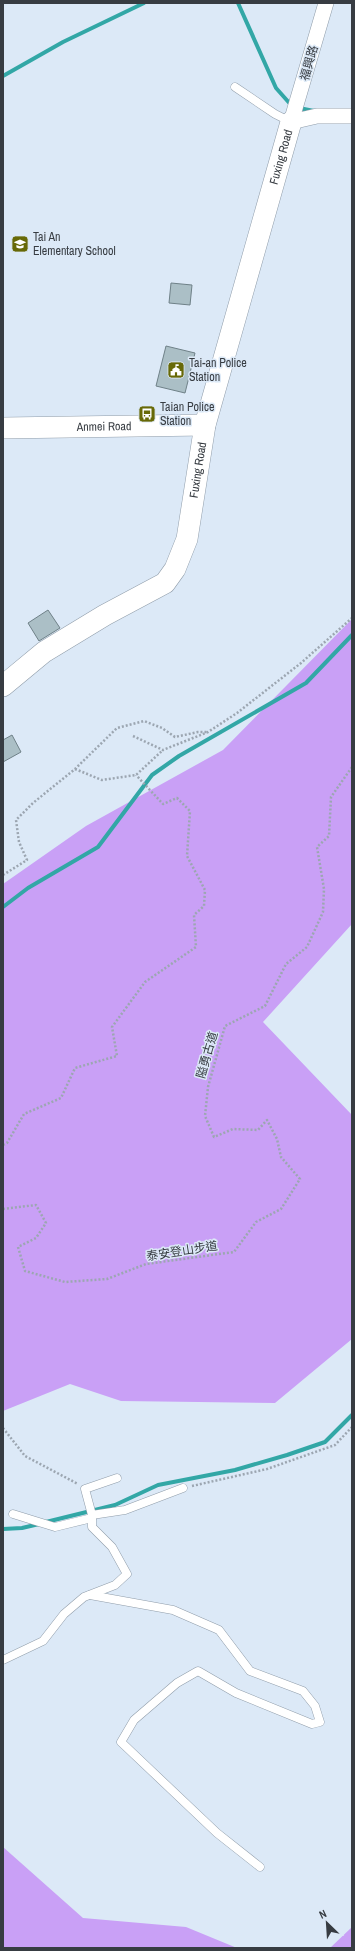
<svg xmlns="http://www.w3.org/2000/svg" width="355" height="1951" viewBox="0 0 355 1951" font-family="'Archivo Narrow','Noto Sans TC',sans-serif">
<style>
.forest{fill:#c9a0f6}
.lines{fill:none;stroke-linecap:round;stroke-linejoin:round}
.stream{stroke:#32a7a6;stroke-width:4}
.building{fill:#abbfc6;stroke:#6f8188}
.lane-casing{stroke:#909daa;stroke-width:9}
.street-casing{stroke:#909daa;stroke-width:16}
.secondary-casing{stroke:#909daa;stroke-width:22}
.path{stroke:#9ca6b1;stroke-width:2.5;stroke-dasharray:2 2;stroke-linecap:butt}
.lane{stroke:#fff;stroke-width:8}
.street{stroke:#fff;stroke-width:15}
.secondary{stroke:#fff;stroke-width:21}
.labels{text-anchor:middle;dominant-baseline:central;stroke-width:3;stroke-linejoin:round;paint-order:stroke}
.street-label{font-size:12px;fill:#373c42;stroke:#dce9f7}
.poi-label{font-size:12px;fill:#373c42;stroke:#dce9f7;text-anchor:start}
</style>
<rect width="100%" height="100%" fill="#dce9f7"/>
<g class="forest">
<path d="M 352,619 L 352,924 L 263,1022 L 352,1115 L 352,1339 L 275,1403 L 121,1401 L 70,1384 L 3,1411 L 3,884 L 86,826 L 223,750 Z"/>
<path d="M 3,1847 L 83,1918 L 186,1927 L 237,1948 L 3,1948 Z"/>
<path d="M 352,1927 L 352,1948 L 330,1948 Z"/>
</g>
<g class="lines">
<g class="stream">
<path d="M 238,3 L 276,88 L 292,106"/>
<path d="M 3,76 L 63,42 L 144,3"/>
<path d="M 299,108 L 314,111"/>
<path d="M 3,907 L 28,888 L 98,847 L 152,775 L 179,756 L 306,683 L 352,635"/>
<path d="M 46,1522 L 115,1505 L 158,1485 L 235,1470 L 287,1455 L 325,1442 L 352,1415"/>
<path d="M 3,1529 L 22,1528 L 39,1524"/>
</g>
</g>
<g class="building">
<path d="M 171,283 L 192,285 L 190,305 L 169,303 Z"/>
<path d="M 166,346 L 195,353 L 185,393 L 156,386 Z"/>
<path d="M 48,610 L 60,628 L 39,641 L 28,623 Z"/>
<path d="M 12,735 L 21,752 L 3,762 L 3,740 Z"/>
</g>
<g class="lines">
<g class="lane-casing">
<g id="lane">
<path d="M 235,87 L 275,114 L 291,122"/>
<path d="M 13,1514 L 55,1527 L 92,1518"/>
<path d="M 92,1515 L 85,1489 L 117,1478"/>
<path d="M 90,1595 L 173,1610 L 219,1630 L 250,1671 L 303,1691 L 315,1706 L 320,1722 L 312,1724 L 236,1693 L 198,1671 L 177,1683 L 134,1720 L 121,1742 L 217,1833 L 260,1867"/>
<path d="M 3,1660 L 43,1641 L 64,1614 L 84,1597 L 115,1585 L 127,1574 L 112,1547 L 92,1527 L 92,1515 L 125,1510 L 183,1488"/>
</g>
</g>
<g class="street-casing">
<g id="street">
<path d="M 291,122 L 326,3"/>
<path d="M 291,122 L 317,116 L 352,116"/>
</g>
</g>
<g class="secondary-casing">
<g id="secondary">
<path id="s1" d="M 3,428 L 205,425"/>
<path id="s2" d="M 3,686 L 44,652 L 105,615 L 165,583 L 175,569 L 187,539 L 205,425 L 291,122"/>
</g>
</g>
<g class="path">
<path d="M 133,736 L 163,750 L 208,732 L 237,713 L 301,663 L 352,618"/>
<path d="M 75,769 L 102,780 L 136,775 L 163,750"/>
<path d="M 3,875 L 27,860 L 19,842 L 16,820 L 33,803 L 75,769 L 117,728 L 144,721 L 162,728 L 175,737 L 198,732 L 208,732"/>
<path d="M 3,1145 L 7,1143 L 24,1114 L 61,1098 L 75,1068 L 117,1056 L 112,1027 L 145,982 L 196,947 L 194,915 L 204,906 L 205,890 L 187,856 L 190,811 L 177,798 L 163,804 L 136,775"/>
<path d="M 3,1209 L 36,1205 L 46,1223 L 36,1238 L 18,1247 L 25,1271 L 65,1282 L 107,1279 L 146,1264 L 234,1252 L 256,1222 L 281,1209 L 300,1179 L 281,1157 L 277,1139 L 267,1120 L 258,1130 L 233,1129 L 214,1137 L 205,1116 L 208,1087 L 225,1026 L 265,1006 L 286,964 L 307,947 L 323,912 L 324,889 L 317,847 L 329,836 L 331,797 L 352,767"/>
<path d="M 3,1428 L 25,1456 L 78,1484"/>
<path d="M 192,1486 L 267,1469 L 335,1445 L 352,1427"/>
</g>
<use href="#lane" class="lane"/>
<use href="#street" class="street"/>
<use href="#secondary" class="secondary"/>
</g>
<defs>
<g id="school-square" transform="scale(0.9)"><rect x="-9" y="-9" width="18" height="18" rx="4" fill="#676907" stroke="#dce9f7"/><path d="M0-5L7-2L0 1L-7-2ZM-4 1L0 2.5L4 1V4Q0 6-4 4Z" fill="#fff"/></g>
<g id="civic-square" transform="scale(0.9)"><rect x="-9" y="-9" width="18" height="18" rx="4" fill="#676907" stroke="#dce9f7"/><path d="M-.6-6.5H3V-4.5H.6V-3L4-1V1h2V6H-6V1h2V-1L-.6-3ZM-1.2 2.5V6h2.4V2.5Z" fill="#fff"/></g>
<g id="bus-square" transform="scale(0.9)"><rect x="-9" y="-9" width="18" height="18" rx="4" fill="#676907" stroke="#dce9f7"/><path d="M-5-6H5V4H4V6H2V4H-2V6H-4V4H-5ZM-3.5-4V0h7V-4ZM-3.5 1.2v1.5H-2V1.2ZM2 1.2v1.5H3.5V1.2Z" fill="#fff"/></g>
</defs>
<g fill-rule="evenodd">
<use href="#school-square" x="20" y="244"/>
<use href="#civic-square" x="176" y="370"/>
<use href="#bus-square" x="147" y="414"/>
</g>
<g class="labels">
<g class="street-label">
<text transform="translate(309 63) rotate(-74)">福興路</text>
<text stroke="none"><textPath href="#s2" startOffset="636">Fuxing Road</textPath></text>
<text stroke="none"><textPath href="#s1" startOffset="101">Anmei Road</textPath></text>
<text stroke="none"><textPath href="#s2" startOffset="312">Fuxing Road</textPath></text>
<text transform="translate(207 1055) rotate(-74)">隘勇古道</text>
<text transform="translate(182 1251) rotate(-9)">泰安登山步道</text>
</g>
<g class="poi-label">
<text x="33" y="237">Tai An<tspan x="33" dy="14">Elementary School</tspan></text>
<text x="189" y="363">Tai-an Police<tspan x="189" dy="14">Station</tspan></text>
<text x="160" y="407">Taian Police<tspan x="160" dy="14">Station</tspan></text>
</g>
</g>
<rect width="355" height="1951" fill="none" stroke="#373c42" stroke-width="8"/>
<g transform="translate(327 1923) rotate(335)" stroke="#dce9f7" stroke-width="3" paint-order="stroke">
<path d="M0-3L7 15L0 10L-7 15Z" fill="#373c42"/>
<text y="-6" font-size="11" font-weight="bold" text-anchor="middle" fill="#373c42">N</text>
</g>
</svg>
